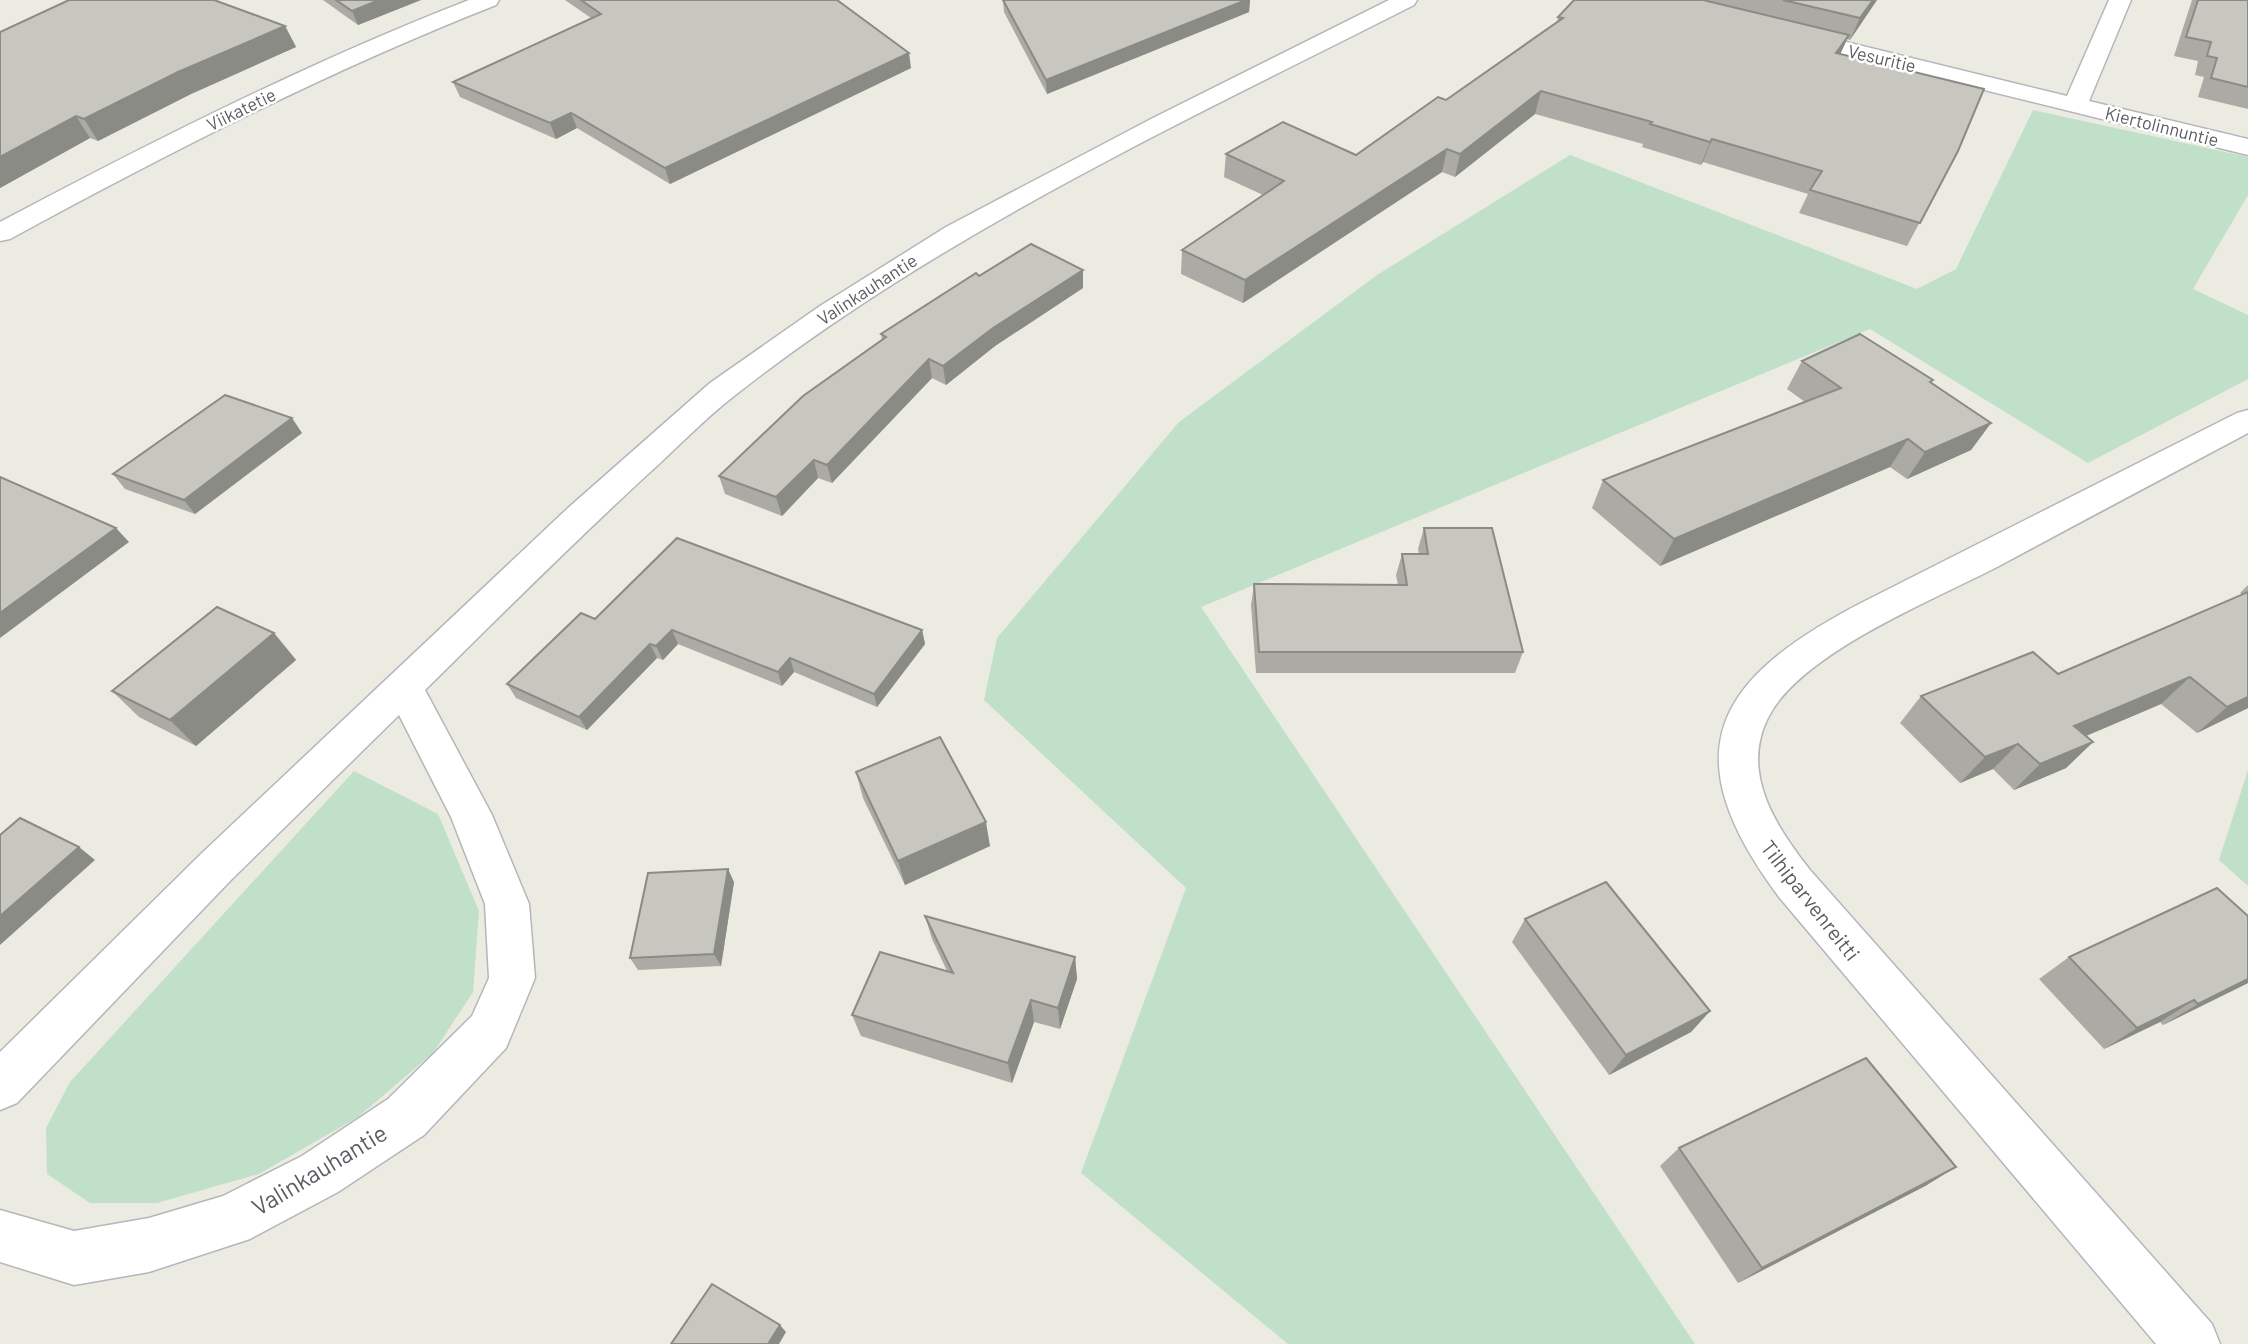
<svg xmlns="http://www.w3.org/2000/svg" width="2248" height="1344" viewBox="0 0 2248 1344" font-family="Barlow,sans-serif">
<style>
.green{fill:#c1e0c9}
.lines{fill:none;stroke-linecap:round;stroke-linejoin:round}
.minor-casing{stroke:#b4b6bb;stroke-width:3}
.minor{fill:#fff;fill-rule:evenodd}
.wall{fill:#abaaa4}
.shaded-wall{fill:#8b8b86}
.building{fill:#c7c6bf;stroke:#8b8b86;stroke-width:2}
.labels{text-anchor:middle;dominant-baseline:central;stroke-width:5;stroke-linejoin:round;paint-order:stroke}
.far-street-label{font-size:18px;fill:#5a5c61;stroke:#fff}
.street-label{font-size:21px;fill:#5a5c61;stroke:#fff}
.near-street-label{font-size:24px;fill:#5a5c61;stroke:#fff}
</style>
<rect width="100%" height="100%" fill="#ebebe2"/>
<g class="green">
<path d="M 2033,110 L 2248,157 L 2248,195 L 2193,289 L 2248,315 L 2248,379 L 2088,463 L 1870,329 L 1201,607 L 1695,1344 L 1288,1344 L 1081,1173 L 1186,888 L 984,700 L 997,638 L 1179,422 L 1377,275 L 1570,155 L 1917,289 L 1956,269 Z"/>
<path d="M 2248,770 L 2248,886 L 2219,860 Z"/>
<path d="M 354,771 L 438,814 L 479,911 L 473,992 L 433,1053 L 358,1117 L 259,1174 L 157,1203 L 90,1203 L 47,1174 L 46,1128 L 70,1082 Z"/>
</g>
<g class="lines">
<g class="minor-casing">
<g id="minor">
<path d="M 469,0 L 499,0 L 496,5 C 328,71 168,153 10,239 L 0,241 L 0,222 C 153,141 307,63 469,0 Z"/>
<path d="M 1389,0 L 1417,0 L 1414,5 C 1181,123 940,234 734,396 C 704,419 677,448 648,474 C 572,544 499,617 425,690 L 492,815 L 529,904 L 535,978 L 506,1048 L 424,1135 L 338,1192 L 250,1239 L 149,1272 L 74,1285 L 0,1262 L 0,1210 L 74,1231 L 149,1218 L 223,1196 L 302,1156 L 388,1099 L 472,1016 L 489,978 L 485,904 L 451,817 L 399,715 L 232,879 L 17,1103 L 0,1110 L 0,1052 L 202,853 L 568,508 L 710,383 L 820,306 L 946,227 L 1151,119 Z"/>
<path d="M 2109,0 L 2131,0 L 2089,101 L 2248,139 L 2248,155 L 1785,41 L 1782,36 L 1785,31 L 1793,29 L 2067,96 Z"/>
<path d="M 2248,410 L 2248,433 C 2165,477 2082,521 1999,566 C 1936,599 1797,654 1767,720 C 1741,775 1777,828 1810,870 L 2212,1324 L 2220,1344 L 2156,1344 L 1779,897 C 1671,752 1714,679 1863,602 L 2237,413 Z"/>
</g>
</g>
<use href="#minor" class="minor"/>
</g>
<g class="wall">
<path d="M 323,0 L 421,0 L 358,25 Z"/>
<path d="M 565,0 L 837,0 L 911,68 L 670,184 L 577,128 L 556,139 L 460,97 L 453,82 L 591,18 Z"/>
<path d="M 1003,0 L 1250,0 L 1249,12 L 1047,94 L 1004,12 Z"/>
<path d="M 1574,0 L 1877,0 L 1850,40 L 1847,39 L 1840,54 L 1958,151 L 1907,246 L 1799,213 L 1808,194 L 1703,162 L 1701,165 L 1642,147 L 1643,144 L 1535,114 L 1455,177 L 1442,172 L 1243,303 L 1181,274 L 1182,250 L 1263,195 L 1224,177 L 1226,154 L 1356,155 L 1446,100 L 1557,23 L 1558,17 Z"/>
<path d="M 2192,0 L 2248,0 L 2248,109 L 2198,97 L 2204,77 L 2195,75 L 2198,61 L 2174,56 Z"/>
<path d="M 285,26 L 296,47 L 191,94 L 98,141 L 90,138 L 0,188 L 0,32 Z"/>
<path d="M 979,276 L 1083,288 L 995,346 L 946,385 L 932,378 L 832,483 L 818,478 L 782,516 L 725,494 L 719,476 L 882,340 L 881,334 Z"/>
<path d="M 1802,361 L 1933,380 L 1931,382 L 1991,423 L 1971,450 L 1907,479 L 1890,467 L 1660,566 L 1592,508 L 1603,480 L 1805,402 L 1787,389 Z"/>
<path d="M 302,433 L 195,514 L 125,489 L 113,474 Z"/>
<path d="M 1424,528 L 1523,652 L 1515,673 L 1256,673 L 1251,605 L 1254,584 L 1398,585 L 1396,575 L 1402,554 L 1419,554 L 1418,549 Z"/>
<path d="M 2248,585 L 2248,708 L 2197,733 L 2161,704 L 2086,736 L 2093,742 L 2066,768 L 2014,790 L 1993,769 L 1960,783 L 1900,723 L 1921,696 L 2058,674 L 2243,595 L 2240,593 Z"/>
<path d="M 595,619 L 922,630 L 925,644 L 877,707 L 794,672 L 782,686 L 678,644 L 663,660 L 657,658 L 587,730 L 516,698 L 507,684 Z"/>
<path d="M 274,633 L 296,660 L 196,746 L 139,717 L 112,691 Z"/>
<path d="M 856,772 L 990,846 L 905,885 L 863,798 Z"/>
<path d="M 734,882 L 721,966 L 638,970 L 630,958 Z"/>
<path d="M 925,916 L 1075,957 L 1077,979 L 1060,1029 L 1034,1022 L 1012,1083 L 861,1036 L 852,1015 L 947,971 L 932,939 Z"/>
<path d="M 1525,919 L 1710,1011 L 1691,1032 L 1609,1075 L 1512,942 Z"/>
<path d="M 2069,957 L 2248,983 L 2163,1025 L 2160,1022 L 2104,1049 L 2039,979 Z"/>
<path d="M 1679,1148 L 1927,1185 L 1738,1283 L 1660,1166 Z"/>
</g>
<g class="shaded-wall">
<path d="M 379,0 L 421,0 L 358,25 L 352,11 Z"/>
<path d="M 1246,0 L 1250,0 L 1249,12 L 1047,94 L 1046,80 Z"/>
<path d="M 1873,0 L 1877,0 L 1850,40 L 1860,18 Z"/>
<path d="M 285,26 L 296,47 L 191,94 L 98,141 L 84,119 L 178,72 Z"/>
<path d="M 1849,35 L 1839,57 L 1836,53 Z"/>
<path d="M 909,53 L 911,68 L 670,184 L 665,168 Z"/>
<path d="M 1541,91 L 1535,114 L 1455,177 L 1460,154 Z"/>
<path d="M 571,113 L 577,128 L 556,139 L 550,123 Z"/>
<path d="M 76,116 L 90,138 L 0,188 L 0,157 Z"/>
<path d="M 1712,139 L 1703,162 L 1701,165 L 1710,142 Z"/>
<path d="M 1447,149 L 1442,172 L 1243,303 L 1245,280 Z"/>
<path d="M 1083,270 L 1083,288 L 995,346 L 946,385 L 943,366 L 993,328 Z"/>
<path d="M 929,359 L 932,378 L 832,483 L 827,465 Z"/>
<path d="M 292,418 L 302,433 L 195,514 L 184,500 Z"/>
<path d="M 1991,423 L 1971,450 L 1907,479 L 1925,452 Z"/>
<path d="M 1908,439 L 1890,467 L 1660,566 L 1674,539 Z"/>
<path d="M 814,460 L 818,478 L 782,516 L 776,497 Z"/>
<path d="M 116,528 L 129,542 L 0,638 L 0,613 Z"/>
<path d="M 672,630 L 678,644 L 663,660 L 656,646 Z"/>
<path d="M 922,630 L 925,644 L 877,707 L 874,694 Z"/>
<path d="M 274,633 L 296,660 L 196,746 L 170,720 Z"/>
<path d="M 650,644 L 657,658 L 587,730 L 579,717 Z"/>
<path d="M 790,658 L 794,672 L 782,686 L 778,672 Z"/>
<path d="M 2190,677 L 2161,704 L 2048,752 L 2074,726 Z"/>
<path d="M 2248,697 L 2248,708 L 2197,733 L 2227,707 Z"/>
<path d="M 2093,742 L 2066,768 L 2014,790 L 2040,764 Z"/>
<path d="M 2018,744 L 1993,769 L 1960,783 L 1985,757 Z"/>
<path d="M 986,822 L 990,846 L 905,885 L 898,861 Z"/>
<path d="M 79,847 L 95,860 L 0,945 L 0,916 Z"/>
<path d="M 728,869 L 734,882 L 721,966 L 714,954 Z"/>
<path d="M 1075,957 L 1077,979 L 1060,1029 L 1058,1008 Z"/>
<path d="M 2248,979 L 2248,983 L 2163,1025 L 2198,1004 Z"/>
<path d="M 1031,1000 L 1034,1022 L 1012,1083 L 1008,1063 Z"/>
<path d="M 2194,1000 L 2160,1022 L 2104,1049 L 2137,1028 Z"/>
<path d="M 1710,1011 L 1691,1032 L 1609,1075 L 1626,1055 Z"/>
<path d="M 1956,1167 L 1927,1185 L 1738,1283 L 1762,1268 Z"/>
<path d="M 780,1325 L 786,1332 L 779,1344 L 768,1344 Z"/>
</g>
<g class="building">
<path d="M 69,0 L 214,0 L 285,26 L 178,72 L 84,119 L 76,116 L 0,157 L 0,32 Z"/>
<path d="M 336,0 L 379,0 L 352,11 Z"/>
<path d="M 581,0 L 837,0 L 909,53 L 665,168 L 571,113 L 550,123 L 453,82 L 601,14 Z"/>
<path d="M 1003,0 L 1246,0 L 1046,80 Z"/>
<path d="M 1574,0 L 1703,0 L 1849,35 L 1836,53 L 1984,89 L 1958,151 L 1920,223 L 1810,190 L 1822,171 L 1712,139 L 1710,142 L 1650,124 L 1652,122 L 1541,91 L 1460,154 L 1447,149 L 1245,280 L 1182,250 L 1284,181 L 1226,154 L 1283,122 L 1356,155 L 1438,97 L 1446,100 L 1563,18 L 1558,17 Z"/>
<path d="M 1783,0 L 1873,0 L 1860,18 Z"/>
<path d="M 2198,0 L 2248,0 L 2248,87 L 2211,78 L 2217,58 L 2207,56 L 2211,42 L 2186,37 Z"/>
<path d="M 1031,244 L 1083,270 L 993,328 L 943,366 L 929,359 L 827,465 L 814,460 L 776,497 L 719,476 L 803,396 L 886,337 L 881,334 L 976,273 L 979,276 Z"/>
<path d="M 1860,334 L 1933,380 L 1930,382 L 1991,423 L 1925,452 L 1908,439 L 1674,539 L 1603,480 L 1841,388 L 1802,361 Z"/>
<path d="M 225,395 L 292,418 L 184,500 L 113,474 Z"/>
<path d="M 0,477 L 116,528 L 0,613 Z"/>
<path d="M 1424,528 L 1492,528 L 1523,652 L 1259,652 L 1254,584 L 1407,585 L 1402,554 L 1428,554 Z"/>
<path d="M 677,538 L 922,630 L 874,694 L 790,658 L 778,672 L 672,630 L 656,646 L 650,644 L 579,717 L 507,684 L 581,613 L 595,619 Z"/>
<path d="M 2248,592 L 2248,697 L 2227,707 L 2190,677 L 2074,726 L 2093,742 L 2040,764 L 2018,744 L 1985,757 L 1921,696 L 2033,652 L 2058,674 Z"/>
<path d="M 217,607 L 274,633 L 170,720 L 112,691 Z"/>
<path d="M 940,737 L 986,822 L 898,861 L 856,772 Z"/>
<path d="M 20,818 L 79,847 L 0,916 L 0,835 Z"/>
<path d="M 728,869 L 714,954 L 630,958 L 648,873 Z"/>
<path d="M 1606,882 L 1710,1011 L 1626,1055 L 1525,919 Z"/>
<path d="M 2217,888 L 2248,916 L 2248,979 L 2198,1004 L 2194,1000 L 2137,1028 L 2069,957 Z"/>
<path d="M 925,916 L 1075,957 L 1058,1008 L 1031,1000 L 1008,1063 L 852,1015 L 880,952 L 953,973 Z"/>
<path d="M 1866,1058 L 1956,1167 L 1762,1268 L 1679,1148 Z"/>
<path d="M 712,1284 L 780,1325 L 768,1344 L 671,1344 Z"/>
</g>
<g class="labels">
<g class="far-street-label">
<text transform="translate(1882 58) rotate(13)">Vesuritie</text>
<text transform="translate(241 109) rotate(-26)">Viikatetie</text>
<text transform="translate(2162 126) rotate(14)">Kiertolinnuntie</text>
<text transform="translate(867 289) rotate(-33)">Valinkauhantie</text>
</g>
<g class="street-label">
<text transform="translate(1811 900) rotate(52)">Tilhiparvenreitti</text>
</g>
<g class="near-street-label">
<text transform="translate(319 1169) rotate(-31)">Valinkauhantie</text>
</g>
</g>
</svg>
